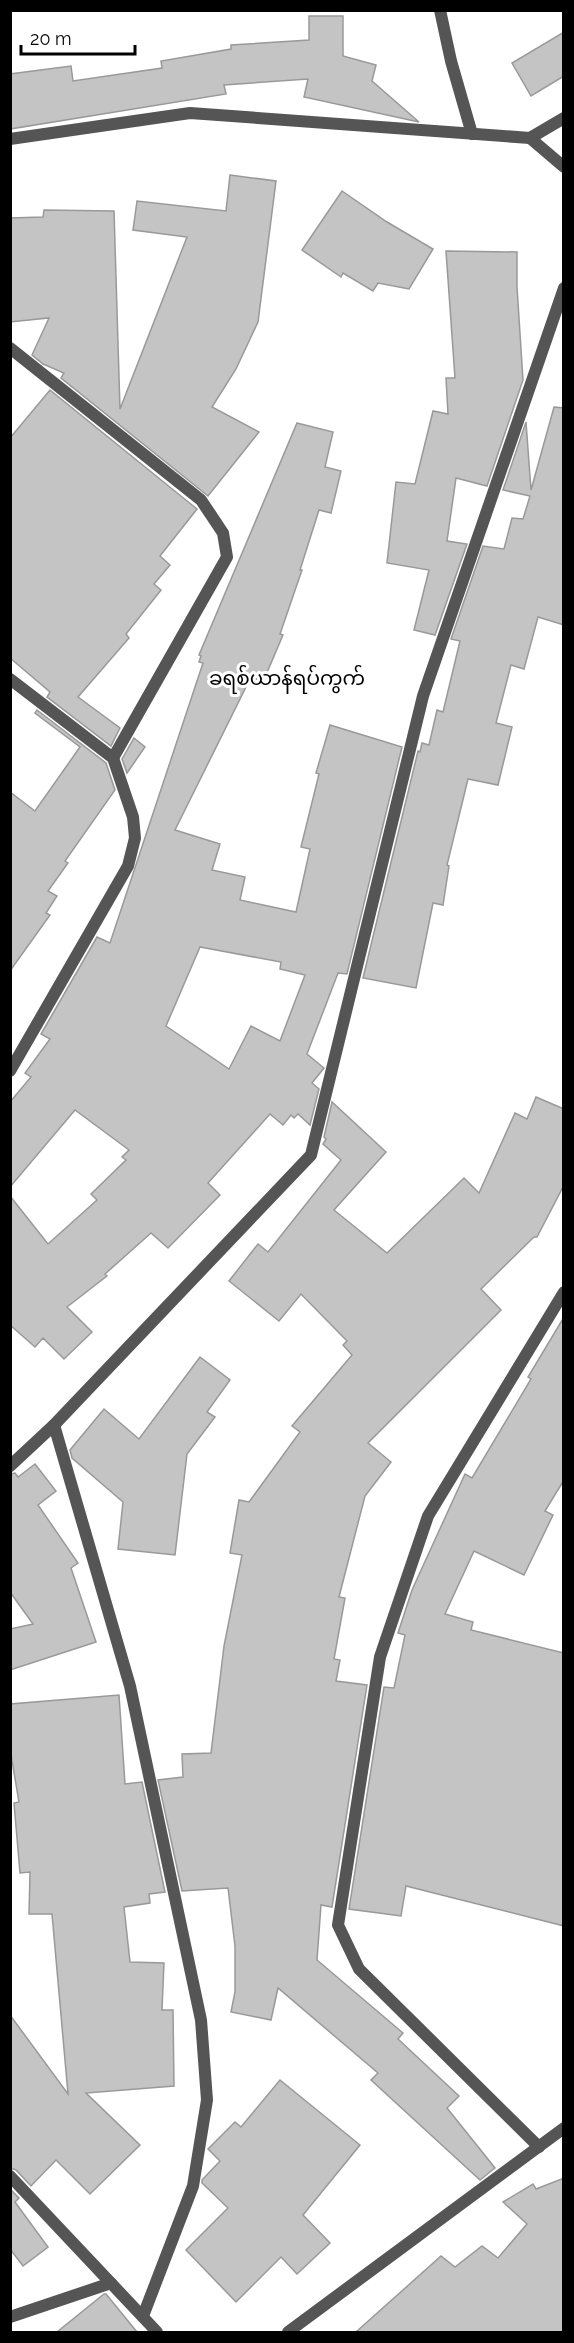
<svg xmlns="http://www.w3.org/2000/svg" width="574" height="2343" viewBox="0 0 574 2343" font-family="Raleway,'Noto Sans Myanmar',sans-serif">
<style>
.building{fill:#c4c4c4;stroke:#999;stroke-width:1.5;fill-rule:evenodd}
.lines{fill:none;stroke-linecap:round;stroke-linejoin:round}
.minor{stroke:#555;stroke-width:12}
.labels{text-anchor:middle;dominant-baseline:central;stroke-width:6;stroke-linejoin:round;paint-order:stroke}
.quarter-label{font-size:20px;fill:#000;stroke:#fff}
</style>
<rect width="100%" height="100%" fill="#fff"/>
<g class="building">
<path d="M 309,16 L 343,16 L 343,56 L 376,65 L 372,81 L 419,122 L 304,97 L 308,79 L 224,85 L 226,94 L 10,129 L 10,74 L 71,66 L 73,81 L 162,68 L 161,61 L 231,49 L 231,45 L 309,40 Z"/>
<path d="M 564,32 L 564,76 L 531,96 L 512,63 Z"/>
<path d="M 230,175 L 276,181 L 258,322 L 236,369 L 212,407 L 259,432 L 208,496 L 61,378 L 64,373 L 43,364 L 32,355 L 49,318 L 10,322 L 10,218 L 43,217 L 44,210 L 114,211 L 120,409 L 187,237 L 133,230 L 137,201 L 226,211 Z"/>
<path d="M 342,191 L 387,222 L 433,249 L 409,289 L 378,283 L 373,291 L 343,273 L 341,277 L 302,250 Z"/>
<path d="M 446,251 L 517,252 L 517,287 L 523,380 L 487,486 L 456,478 L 447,541 L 467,544 L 435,635 L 414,630 L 429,570 L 387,563 L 396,482 L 415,484 L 433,411 L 448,414 L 446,378 L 455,378 Z"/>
<path d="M 50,390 L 197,509 L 160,556 L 170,565 L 154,584 L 161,590 L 126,634 L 129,638 L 78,697 L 120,728 L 111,746 L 47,697 L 50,692 L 10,658 L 10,438 Z"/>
<path d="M 554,407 L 564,408 L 564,625 L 538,617 L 524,669 L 511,665 L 496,723 L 512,727 L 498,785 L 468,779 L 447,865 L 449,866 L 443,905 L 433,903 L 416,988 L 363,978 L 418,751 L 420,752 L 422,743 L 429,745 L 437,710 L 443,712 L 460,641 L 451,639 L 483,546 L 504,549 L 512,518 L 523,519 L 530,496 L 503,490 L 526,422 L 531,490 Z"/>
<path d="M 297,423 L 333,432 L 325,467 L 341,471 L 331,513 L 319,510 L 300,570 L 302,570 L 280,634 L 283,635 L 263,682 L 251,677 L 175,830 L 220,844 L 212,870 L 245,877 L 240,900 L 296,912 L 310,849 L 301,847 L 319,774 L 316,773 L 330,725 L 402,747 L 347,974 L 338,973 L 307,1054 L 324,1068 L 312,1083 L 319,1089 L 310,1125 L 298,1114 L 294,1118 L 291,1115 L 283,1125 L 270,1114 L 208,1183 L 220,1195 L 168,1248 L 151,1233 L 105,1274 L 107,1276 L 67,1307 L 92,1332 L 64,1359 L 43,1338 L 35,1347 L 10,1325 L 10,1196 L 48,1244 L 97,1200 L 91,1194 L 126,1160 L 122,1157 L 129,1150 L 75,1110 L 10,1187 L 10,1102 L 31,1077 L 25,1073 L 50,1039 L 41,1034 L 97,937 L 110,943 L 203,663 L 199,662 L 201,656 L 199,655 ZM 200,947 L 281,962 L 280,969 L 305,975 L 280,1041 L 251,1026 L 229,1069 L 166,1026 Z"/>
<path d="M 37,710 L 106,763 L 115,790 L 65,861 L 68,863 L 48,891 L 57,896 L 46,913 L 50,915 L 10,971 L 10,792 L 35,811 L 80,747 L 35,713 Z"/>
<path d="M 134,738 L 145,747 L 127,773 L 122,759 Z"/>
<path d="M 536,1097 L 564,1109 L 564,1185 L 537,1237 L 534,1237 L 481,1289 L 501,1310 L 368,1443 L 391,1462 L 365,1496 L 339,1597 L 345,1598 L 334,1659 L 340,1660 L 336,1681 L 367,1685 L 332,1907 L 321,1905 L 317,1960 L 403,2033 L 398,2039 L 459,2096 L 447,2108 L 495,2168 L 480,2180 L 371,2080 L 378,2073 L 278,1988 L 271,2020 L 231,2012 L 235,1992 L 235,1946 L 228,1888 L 182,1891 L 158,1780 L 183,1777 L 182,1754 L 211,1753 L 224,1646 L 242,1555 L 230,1553 L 239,1500 L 249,1502 L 300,1432 L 292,1426 L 352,1355 L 343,1345 L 347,1341 L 301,1294 L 279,1321 L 229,1281 L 258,1244 L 268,1252 L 341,1160 L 323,1144 L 326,1139 L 324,1137 L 332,1102 L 386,1152 L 334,1210 L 387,1253 L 464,1178 L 479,1193 L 515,1113 L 527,1119 Z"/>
<path d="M 564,1317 L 564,1480 L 545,1511 L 553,1515 L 524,1575 L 474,1551 L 445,1614 L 473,1622 L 471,1630 L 564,1653 L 564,1926 L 406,1886 L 401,1916 L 349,1909 L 384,1687 L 394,1688 L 405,1635 L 398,1633 L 412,1590 L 465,1474 L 472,1478 L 531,1379 L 528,1377 Z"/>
<path d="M 200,1357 L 230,1380 L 207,1412 L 215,1417 L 187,1454 L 175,1555 L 118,1549 L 123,1502 L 72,1458 L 70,1450 L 104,1409 L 139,1439 Z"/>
<path d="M 35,1464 L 56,1491 L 38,1505 L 78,1563 L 71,1568 L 96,1642 L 10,1670 L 10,1629 L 33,1624 L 10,1592 L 10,1474 L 15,1473 L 18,1477 Z"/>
<path d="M 119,1695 L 125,1784 L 142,1782 L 165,1892 L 149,1894 L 150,1903 L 124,1907 L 130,1962 L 164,1963 L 162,2010 L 173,2010 L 174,2086 L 86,2093 L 140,2145 L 90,2194 L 56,2160 L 31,2186 L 16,2170 L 10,2168 L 10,2015 L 68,2094 L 52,1914 L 29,1914 L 30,1872 L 20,1873 L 14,1803 L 19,1802 L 10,1749 L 10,1704 Z"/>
<path d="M 280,2080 L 360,2145 L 303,2215 L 330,2243 L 297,2274 L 281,2257 L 236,2302 L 186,2250 L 228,2208 L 202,2183 L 202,2180 L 220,2161 L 208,2149 L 235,2122 L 241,2127 Z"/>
<path d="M 564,2178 L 564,2332 L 356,2332 L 441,2256 L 455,2267 L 482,2246 L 498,2258 L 527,2224 L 503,2202 L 533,2184 L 536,2189 Z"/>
<path d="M 10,2189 L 19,2198 L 15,2202 L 48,2247 L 23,2266 L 10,2249 Z"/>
<path d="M 106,2294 L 137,2332 L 57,2332 L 104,2294 Z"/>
</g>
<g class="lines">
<g class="minor">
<path d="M 440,10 L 451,61 L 472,134"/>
<path d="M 530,138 L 564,167"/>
<path d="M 10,139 L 190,113 L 530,138 L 564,118"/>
<path d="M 10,348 L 201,500 L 223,533 L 227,557 L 113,758"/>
<path d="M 10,679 L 113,758 L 133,817 L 135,838 L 128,866 L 10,1071"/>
<path d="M 54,1425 L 130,1686 L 201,2020 L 207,2100 L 193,2186 L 143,2316"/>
<path d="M 10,1466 L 54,1425 L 311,1155 L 423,696 L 564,288"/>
<path d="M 539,2147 L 359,1969 L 338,1925 L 380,1657 L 428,1516 L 564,1292"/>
<path d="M 10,2176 L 157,2332"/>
<path d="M 10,2317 L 111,2283"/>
<path d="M 288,2332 L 564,2128"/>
</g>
</g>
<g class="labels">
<g class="quarter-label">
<text x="287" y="678">ခရစ်ယာန်ရပ်ကွက်</text>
</g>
</g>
<rect width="574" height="2343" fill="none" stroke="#000000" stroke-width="24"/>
<path d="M21 45v9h114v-9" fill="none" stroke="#000000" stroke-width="3"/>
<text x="30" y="45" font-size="18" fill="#000000" stroke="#ffffff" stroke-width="4.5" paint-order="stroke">20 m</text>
</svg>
